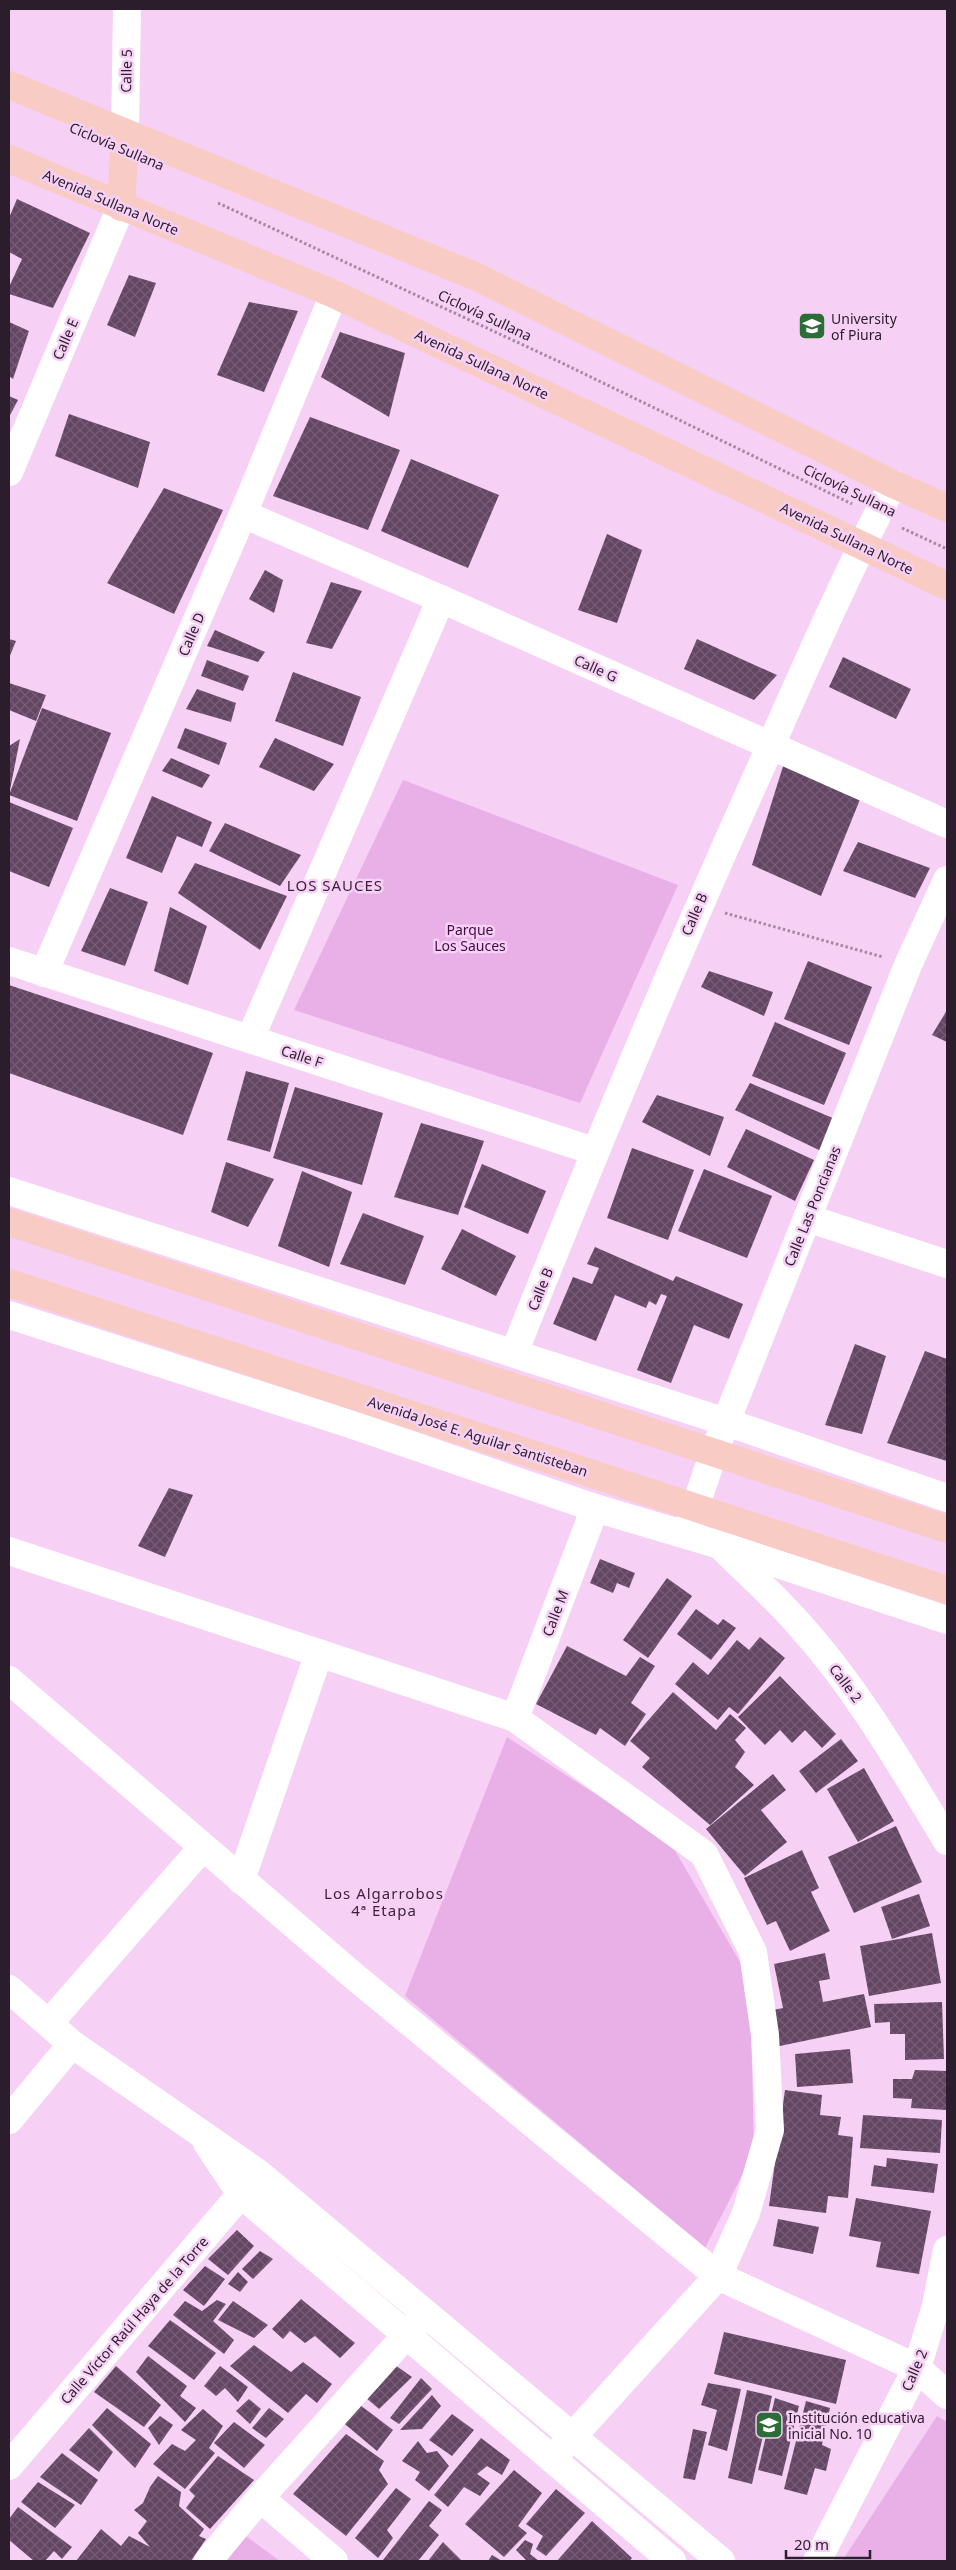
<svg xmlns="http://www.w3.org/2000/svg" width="956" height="2570" viewBox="0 0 956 2570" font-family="'Noto Sans',sans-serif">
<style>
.green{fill:#e9b0e8}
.building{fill:url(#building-cross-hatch)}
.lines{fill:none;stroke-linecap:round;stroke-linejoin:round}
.path{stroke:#a588a4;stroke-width:3;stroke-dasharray:2.5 2.5;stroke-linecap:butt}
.minor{stroke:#fff;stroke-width:28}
.major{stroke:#f9cbc5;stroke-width:28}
.labels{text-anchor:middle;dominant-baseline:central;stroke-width:5;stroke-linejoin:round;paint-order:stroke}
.street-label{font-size:14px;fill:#2b1d2b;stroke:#f6d0f5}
.poi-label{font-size:14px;fill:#2b1d2b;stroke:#f6d0f5;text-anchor:start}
.park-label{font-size:14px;fill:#430b45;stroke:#f6d0f5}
.neighbourhood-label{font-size:15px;letter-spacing:1px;fill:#3c1f3c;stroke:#f6d0f5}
</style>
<defs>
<pattern id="building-cross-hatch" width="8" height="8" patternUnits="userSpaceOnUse" patternTransform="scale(1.25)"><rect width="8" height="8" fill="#644564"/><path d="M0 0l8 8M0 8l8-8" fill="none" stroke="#765d76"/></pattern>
</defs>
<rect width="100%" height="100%" fill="#f6d0f5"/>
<g class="green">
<path d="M 403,780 L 678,885 L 580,1103 L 294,1010 Z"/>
<path d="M 507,1737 L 670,1842 L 750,1979 L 754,2152 L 705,2248 L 405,1996 Z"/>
<path d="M 937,2416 L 947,2422 L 947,2561 L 842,2561 Z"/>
<path d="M 243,2534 L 280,2561 L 220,2561 Z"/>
</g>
<g class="building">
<path d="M 17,199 L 90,233 L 53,308 L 9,294 L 9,287 L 22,259 L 9,252 L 9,218 Z"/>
<path d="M 129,275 L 156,283 L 135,337 L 107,325 Z"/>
<path d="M 249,302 L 298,311 L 264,392 L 217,375 Z"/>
<path d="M 9,322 L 29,331 L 13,379 L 9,376 Z"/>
<path d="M 340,332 L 405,353 L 389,417 L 321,377 Z"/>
<path d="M 9,396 L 18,400 L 9,417 Z"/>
<path d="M 69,414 L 150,442 L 138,488 L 55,456 Z"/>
<path d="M 310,417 L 400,450 L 368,530 L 273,496 Z"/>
<path d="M 411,459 L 499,495 L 468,568 L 381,531 Z"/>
<path d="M 164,488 L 223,510 L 174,614 L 107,583 Z"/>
<path d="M 607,534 L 642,550 L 617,623 L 578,610 Z"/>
<path d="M 265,570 L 283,580 L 274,613 L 249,599 Z"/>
<path d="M 331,582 L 362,591 L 332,649 L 306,643 Z"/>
<path d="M 215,630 L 265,652 L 258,662 L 207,646 Z"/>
<path d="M 9,639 L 16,641 L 9,658 Z"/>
<path d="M 697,639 L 777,675 L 754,700 L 684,669 Z"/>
<path d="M 843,657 L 911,689 L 896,719 L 829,687 Z"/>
<path d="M 207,660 L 249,676 L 243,691 L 201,676 Z"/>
<path d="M 293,672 L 361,697 L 343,746 L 275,721 Z"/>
<path d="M 9,683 L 46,695 L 36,721 L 9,710 Z"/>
<path d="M 197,689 L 236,703 L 231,722 L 186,709 Z"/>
<path d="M 42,708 L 111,733 L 77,821 L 9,795 Z"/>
<path d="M 185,728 L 227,743 L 219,765 L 177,748 Z"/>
<path d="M 275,738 L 334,764 L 314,791 L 259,767 Z"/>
<path d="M 20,739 L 10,790 L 9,790 L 9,746 Z"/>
<path d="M 171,758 L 210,775 L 202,788 L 162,771 Z"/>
<path d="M 785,760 L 863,792 L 821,896 L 752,865 Z"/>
<path d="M 152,796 L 212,822 L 202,847 L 177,836 L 162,873 L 126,858 Z"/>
<path d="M 9,802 L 73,828 L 49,887 L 9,871 Z"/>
<path d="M 225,823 L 301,855 L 280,886 L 209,851 Z"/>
<path d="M 858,842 L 930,868 L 915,898 L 843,871 Z"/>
<path d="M 195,863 L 287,896 L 260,950 L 178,893 Z"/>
<path d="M 110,888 L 148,902 L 125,966 L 81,951 Z"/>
<path d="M 170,907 L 207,926 L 188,985 L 154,971 Z"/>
<path d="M 808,961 L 872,987 L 849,1045 L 784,1019 Z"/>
<path d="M 709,971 L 773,992 L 764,1016 L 701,987 Z"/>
<path d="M 9,985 L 213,1053 L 183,1135 L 9,1073 Z"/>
<path d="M 947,1010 L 947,1042 L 932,1035 Z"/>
<path d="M 775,1022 L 846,1053 L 824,1105 L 752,1076 Z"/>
<path d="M 246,1071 L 289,1083 L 270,1152 L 227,1140 Z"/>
<path d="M 750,1083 L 835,1119 L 821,1151 L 735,1110 Z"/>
<path d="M 295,1087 L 383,1113 L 362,1185 L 273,1158 Z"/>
<path d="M 657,1095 L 724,1117 L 710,1156 L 642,1122 Z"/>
<path d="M 421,1123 L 484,1141 L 458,1215 L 394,1197 Z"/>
<path d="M 746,1129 L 814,1160 L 795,1201 L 727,1167 Z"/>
<path d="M 632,1148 L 694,1170 L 668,1240 L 607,1218 Z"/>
<path d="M 226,1162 L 274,1179 L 248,1227 L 211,1212 Z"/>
<path d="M 482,1164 L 546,1191 L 528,1234 L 464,1207 Z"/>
<path d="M 704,1169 L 772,1196 L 747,1258 L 678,1231 Z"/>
<path d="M 302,1171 L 352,1192 L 329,1267 L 278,1246 Z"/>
<path d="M 363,1213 L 424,1236 L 405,1285 L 340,1264 Z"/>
<path d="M 462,1229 L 516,1256 L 496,1296 L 441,1269 Z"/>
<path d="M 595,1247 L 673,1281 L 676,1276 L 743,1304 L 729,1339 L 694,1325 L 671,1383 L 637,1370 L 667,1296 L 661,1294 L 656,1305 L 649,1301 L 646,1308 L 615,1295 L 596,1341 L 553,1324 L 573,1277 L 592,1284 L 599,1268 L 587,1264 Z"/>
<path d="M 855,1344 L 886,1356 L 862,1434 L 825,1425 Z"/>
<path d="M 925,1351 L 947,1359 L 947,1461 L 887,1443 Z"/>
<path d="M 169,1488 L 193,1495 L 165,1557 L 138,1546 Z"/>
<path d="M 600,1559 L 635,1573 L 629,1588 L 617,1583 L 613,1593 L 590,1583 Z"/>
<path d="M 667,1578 L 692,1596 L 648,1658 L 623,1640 Z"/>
<path d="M 696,1609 L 718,1625 L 723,1619 L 736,1628 L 711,1660 L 677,1634 Z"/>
<path d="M 760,1637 L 785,1658 L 738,1714 L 729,1707 L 718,1720 L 675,1684 L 693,1662 L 708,1675 L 737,1640 L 749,1650 Z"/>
<path d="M 567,1646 L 626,1676 L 640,1657 L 655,1666 L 631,1703 L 646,1714 L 625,1746 L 600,1728 L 596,1735 L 536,1704 Z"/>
<path d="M 780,1676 L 836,1734 L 822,1748 L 805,1730 L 792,1743 L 780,1730 L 765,1745 L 738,1717 Z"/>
<path d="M 673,1692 L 716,1730 L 730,1714 L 746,1728 L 735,1740 L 745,1752 L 735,1767 L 754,1785 L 710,1825 L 642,1767 L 650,1758 L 630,1741 Z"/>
<path d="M 841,1739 L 858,1761 L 816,1793 L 799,1771 Z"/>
<path d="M 864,1768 L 894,1821 L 858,1842 L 827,1789 Z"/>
<path d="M 773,1774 L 786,1790 L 761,1810 L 787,1842 L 745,1876 L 706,1829 Z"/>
<path d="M 896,1826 L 922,1882 L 854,1913 L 828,1857 Z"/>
<path d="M 802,1850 L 819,1888 L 811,1892 L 830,1931 L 790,1951 L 776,1921 L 767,1925 L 744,1878 Z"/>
<path d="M 919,1894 L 930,1926 L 892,1939 L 881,1907 Z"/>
<path d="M 932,1933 L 941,1983 L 869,1996 L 860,1946 Z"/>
<path d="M 825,1953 L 830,1979 L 819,1981 L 823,2002 L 864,1994 L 871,2027 L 775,2047 L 768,2011 L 783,2008 L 774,1964 Z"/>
<path d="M 942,2002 L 944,2059 L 905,2060 L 905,2034 L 890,2034 L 890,2022 L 875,2023 L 874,2004 Z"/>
<path d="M 850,2049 L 853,2083 L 797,2087 L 795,2054 Z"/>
<path d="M 915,2070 L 947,2071 L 947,2110 L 911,2108 L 912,2099 L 893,2098 L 893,2079 L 912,2079 Z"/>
<path d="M 785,2090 L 822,2095 L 820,2115 L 841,2117 L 838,2135 L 853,2137 L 848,2198 L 828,2196 L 826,2213 L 769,2206 Z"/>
<path d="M 863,2115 L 942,2120 L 940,2153 L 860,2148 Z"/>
<path d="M 887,2158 L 938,2164 L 934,2193 L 871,2186 L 874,2165 L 886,2167 Z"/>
<path d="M 856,2198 L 931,2211 L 919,2274 L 876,2267 L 881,2242 L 849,2236 Z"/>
<path d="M 778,2219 L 819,2227 L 813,2254 L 773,2246 Z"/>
<path d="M 237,2230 L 254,2246 L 228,2275 L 208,2259 Z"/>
<path d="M 260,2251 L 273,2259 L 253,2279 L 242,2269 Z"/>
<path d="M 205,2266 L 225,2279 L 204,2306 L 183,2290 Z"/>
<path d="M 238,2272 L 248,2282 L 240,2292 L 228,2284 Z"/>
<path d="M 301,2299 L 355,2343 L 340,2358 L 315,2336 L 305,2343 L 290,2331 L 283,2339 L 272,2329 Z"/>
<path d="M 217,2300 L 226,2304 L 213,2321 L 234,2340 L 224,2354 L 173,2315 L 185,2301 L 202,2311 Z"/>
<path d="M 233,2301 L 268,2325 L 254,2338 L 218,2320 Z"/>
<path d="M 170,2320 L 216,2353 L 194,2380 L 148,2346 Z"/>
<path d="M 724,2332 L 846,2360 L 836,2404 L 714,2374 Z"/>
<path d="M 254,2345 L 291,2372 L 303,2362 L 332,2384 L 317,2403 L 306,2394 L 288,2413 L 230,2366 Z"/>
<path d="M 148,2356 L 187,2386 L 180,2396 L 196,2408 L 185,2422 L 136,2372 Z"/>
<path d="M 395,2365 L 412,2377 L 379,2409 L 365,2397 Z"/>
<path d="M 116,2366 L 161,2405 L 144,2427 L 94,2392 Z"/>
<path d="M 220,2366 L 248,2387 L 238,2402 L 225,2388 L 216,2396 L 204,2386 Z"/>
<path d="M 421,2378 L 432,2389 L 399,2424 L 390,2418 Z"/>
<path d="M 708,2383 L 741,2389 L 727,2451 L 708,2445 L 717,2410 L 701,2405 Z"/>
<path d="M 747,2390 L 772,2396 L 752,2484 L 728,2478 Z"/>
<path d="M 432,2395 L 441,2406 L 422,2429 L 400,2430 Z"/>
<path d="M 775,2398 L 799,2406 L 782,2476 L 758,2470 Z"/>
<path d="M 249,2399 L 261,2409 L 250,2424 L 236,2411 Z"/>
<path d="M 806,2401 L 830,2408 L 822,2445 L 831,2449 L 826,2471 L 815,2468 L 807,2495 L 784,2489 Z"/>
<path d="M 356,2402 L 393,2430 L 377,2451 L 340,2420 Z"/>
<path d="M 107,2408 L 151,2444 L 135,2468 L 92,2425 Z"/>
<path d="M 269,2408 L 284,2419 L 266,2438 L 252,2428 Z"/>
<path d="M 203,2409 L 223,2426 L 209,2448 L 215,2453 L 185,2489 L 153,2464 L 172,2444 L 185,2451 L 196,2440 L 181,2430 Z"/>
<path d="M 452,2414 L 474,2430 L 452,2456 L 429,2440 Z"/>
<path d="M 160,2416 L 173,2425 L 159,2445 L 148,2428 Z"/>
<path d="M 234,2422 L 265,2445 L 244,2468 L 214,2443 Z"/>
<path d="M 89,2428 L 113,2452 L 99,2472 L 69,2450 Z"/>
<path d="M 693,2429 L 707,2432 L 695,2480 L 683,2478 Z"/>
<path d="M 346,2434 L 384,2461 L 379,2470 L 388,2484 L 346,2536 L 293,2494 Z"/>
<path d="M 481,2438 L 510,2460 L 502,2475 L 487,2466 L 477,2474 L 490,2483 L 480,2496 L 464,2487 L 448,2507 L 434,2495 Z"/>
<path d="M 418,2441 L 427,2453 L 437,2451 L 449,2466 L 429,2491 L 415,2480 L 420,2472 L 402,2461 Z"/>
<path d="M 62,2453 L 98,2480 L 81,2505 L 40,2477 Z"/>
<path d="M 218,2456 L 254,2480 L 210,2529 L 186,2508 L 195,2496 L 189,2490 Z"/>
<path d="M 514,2470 L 542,2493 L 518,2526 L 527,2533 L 504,2557 L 465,2524 Z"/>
<path d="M 158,2476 L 181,2492 L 179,2506 L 204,2529 L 199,2536 L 206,2539 L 191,2561 L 76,2561 L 101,2529 L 121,2546 L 129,2536 L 150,2547 L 138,2533 L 147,2521 L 134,2510 L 143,2503 L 150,2487 Z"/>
<path d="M 38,2482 L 75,2505 L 55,2528 L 21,2502 Z"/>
<path d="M 396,2488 L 411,2499 L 387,2530 L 393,2538 L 378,2558 L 355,2538 Z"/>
<path d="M 556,2489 L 585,2513 L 546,2556 L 536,2549 L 543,2536 L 526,2524 Z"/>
<path d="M 429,2501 L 442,2510 L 429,2526 L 439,2535 L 418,2561 L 385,2561 L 383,2560 Z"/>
<path d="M 18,2507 L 72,2547 L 62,2559 L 54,2551 L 45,2561 L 34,2561 L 9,2540 L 9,2519 Z"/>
<path d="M 592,2521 L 632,2558 L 630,2561 L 557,2561 Z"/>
<path d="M 525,2540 L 533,2544 L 530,2554 L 539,2561 L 527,2561 L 516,2550 Z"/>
<path d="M 443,2542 L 462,2561 L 428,2561 Z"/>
<path d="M 492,2555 L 502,2561 L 488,2561 Z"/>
</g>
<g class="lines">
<g class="path">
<path d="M 218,203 L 562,363 L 852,504"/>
<path d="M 902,528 L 947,549"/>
<path d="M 725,913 L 883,957"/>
</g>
<g class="minor">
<path d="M 125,133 L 127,9"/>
<path d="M 9,472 L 121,207"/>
<path d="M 243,514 L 441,599 L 947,824"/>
<path d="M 9,961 L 594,1151"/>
<path d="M 44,973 L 243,514 L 334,294"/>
<path d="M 250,1039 L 441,599"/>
<path d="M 9,1191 L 726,1422 L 947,1498"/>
<path d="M 807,1218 L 947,1264"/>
<path d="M 9,1315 L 347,1423 L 595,1508 L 720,1545 L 947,1620"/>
<path d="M 514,1353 C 594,1152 677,953 766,756 C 807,664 847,573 893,484"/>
<path d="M 687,1531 L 714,1452 L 908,965 L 947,880"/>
<path d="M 724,1549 C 748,1573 774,1596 797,1622 C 857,1688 901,1765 947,1841"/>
<path d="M 9,1551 L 515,1718 L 704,1854 L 753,1952 L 765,2035 L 770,2130 L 746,2213 L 718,2276 L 552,2459"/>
<path d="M 9,1680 L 355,1977 L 718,2276 L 917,2368 L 947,2395"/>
<path d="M 515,1718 L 595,1508"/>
<path d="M 241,1880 L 319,1653"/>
<path d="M 9,1989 L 72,2044 L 258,2173 L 721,2561"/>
<path d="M 49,2023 L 203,1847"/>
<path d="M 9,2120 L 72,2044"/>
<path d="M 207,2143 L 241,2194 L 672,2561"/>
<path d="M 9,2466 L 253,2180"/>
<path d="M 260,2498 L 334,2561"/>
<path d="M 208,2561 L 260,2498 L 418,2322"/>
<path d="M 817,2561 L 917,2368 L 936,2306 L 947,2250"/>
</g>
<g class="major">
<path d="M 9,85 L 477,277 L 893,484 L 947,508"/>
<path d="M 9,159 L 334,294 L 947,586"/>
<path d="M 121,207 L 125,133"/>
<path d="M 9,1222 L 947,1529"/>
<path d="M 9,1283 L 947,1590"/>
</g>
</g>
<defs>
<g id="university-square" transform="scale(1.4375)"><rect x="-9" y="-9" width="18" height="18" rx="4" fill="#2c6d37" stroke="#f6d0f5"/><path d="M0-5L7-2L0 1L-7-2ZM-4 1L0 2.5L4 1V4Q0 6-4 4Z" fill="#fff"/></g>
<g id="school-square" transform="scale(1.4375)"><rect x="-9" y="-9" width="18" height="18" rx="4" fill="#2c6d37" stroke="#f6d0f5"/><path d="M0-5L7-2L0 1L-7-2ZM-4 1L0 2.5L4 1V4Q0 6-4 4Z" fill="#fff"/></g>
</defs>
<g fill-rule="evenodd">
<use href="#university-square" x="812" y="326"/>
<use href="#school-square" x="769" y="2425"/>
</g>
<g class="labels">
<g class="street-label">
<text transform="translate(126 71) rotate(-89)">Calle 5</text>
<text transform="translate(117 146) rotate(23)">Ciclovía Sullana</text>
<text transform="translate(111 202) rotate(23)">Avenida Sullana Norte</text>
<text transform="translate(485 315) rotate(25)">Ciclovía Sullana</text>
<text transform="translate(65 339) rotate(-67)">Calle E</text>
<text transform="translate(482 364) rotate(25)">Avenida Sullana Norte</text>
<text transform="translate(850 490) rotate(26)">Ciclovía Sullana</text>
<text transform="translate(847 538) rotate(26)">Avenida Sullana Norte</text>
<text transform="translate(191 634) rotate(-67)">Calle D</text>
<text transform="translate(596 668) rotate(24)">Calle G</text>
<text transform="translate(694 914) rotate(-67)">Calle B</text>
<text transform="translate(302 1056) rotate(18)">Calle F</text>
<text transform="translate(812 1206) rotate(-68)">Calle Las Poncianas</text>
<text transform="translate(540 1289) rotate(-68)">Calle B</text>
<text transform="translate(478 1436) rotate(18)">Avenida José E. Aguilar Santisteban</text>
<text transform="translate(555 1613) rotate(-69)">Calle M</text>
<text transform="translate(846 1683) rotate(53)">Calle 2</text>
<text transform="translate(134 2320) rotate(-49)">Calle Víctor Raúl Haya de la Torre</text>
<text transform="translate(914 2370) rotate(-67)">Calle 2</text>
</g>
<g class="poi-label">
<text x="831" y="318">University<tspan x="831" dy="16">of Piura</tspan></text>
<text x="788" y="2417">Institución educativa<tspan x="788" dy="16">inicial No. 10</tspan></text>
</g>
<g class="park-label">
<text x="470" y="929">Parque<tspan x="470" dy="16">Los Sauces</tspan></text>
</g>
<g class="neighbourhood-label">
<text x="335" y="885">LOS SAUCES</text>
<text x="384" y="1893">Los Algarrobos<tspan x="384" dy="17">4ª Etapa</tspan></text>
</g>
</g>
<rect width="956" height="2570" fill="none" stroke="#2b1d2b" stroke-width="20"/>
<path d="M786 2550v8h84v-8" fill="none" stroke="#2b1d2b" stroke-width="2.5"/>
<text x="794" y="2550" font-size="15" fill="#2b1d2b" stroke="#f6d0f5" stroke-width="4" paint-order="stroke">20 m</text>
</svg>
